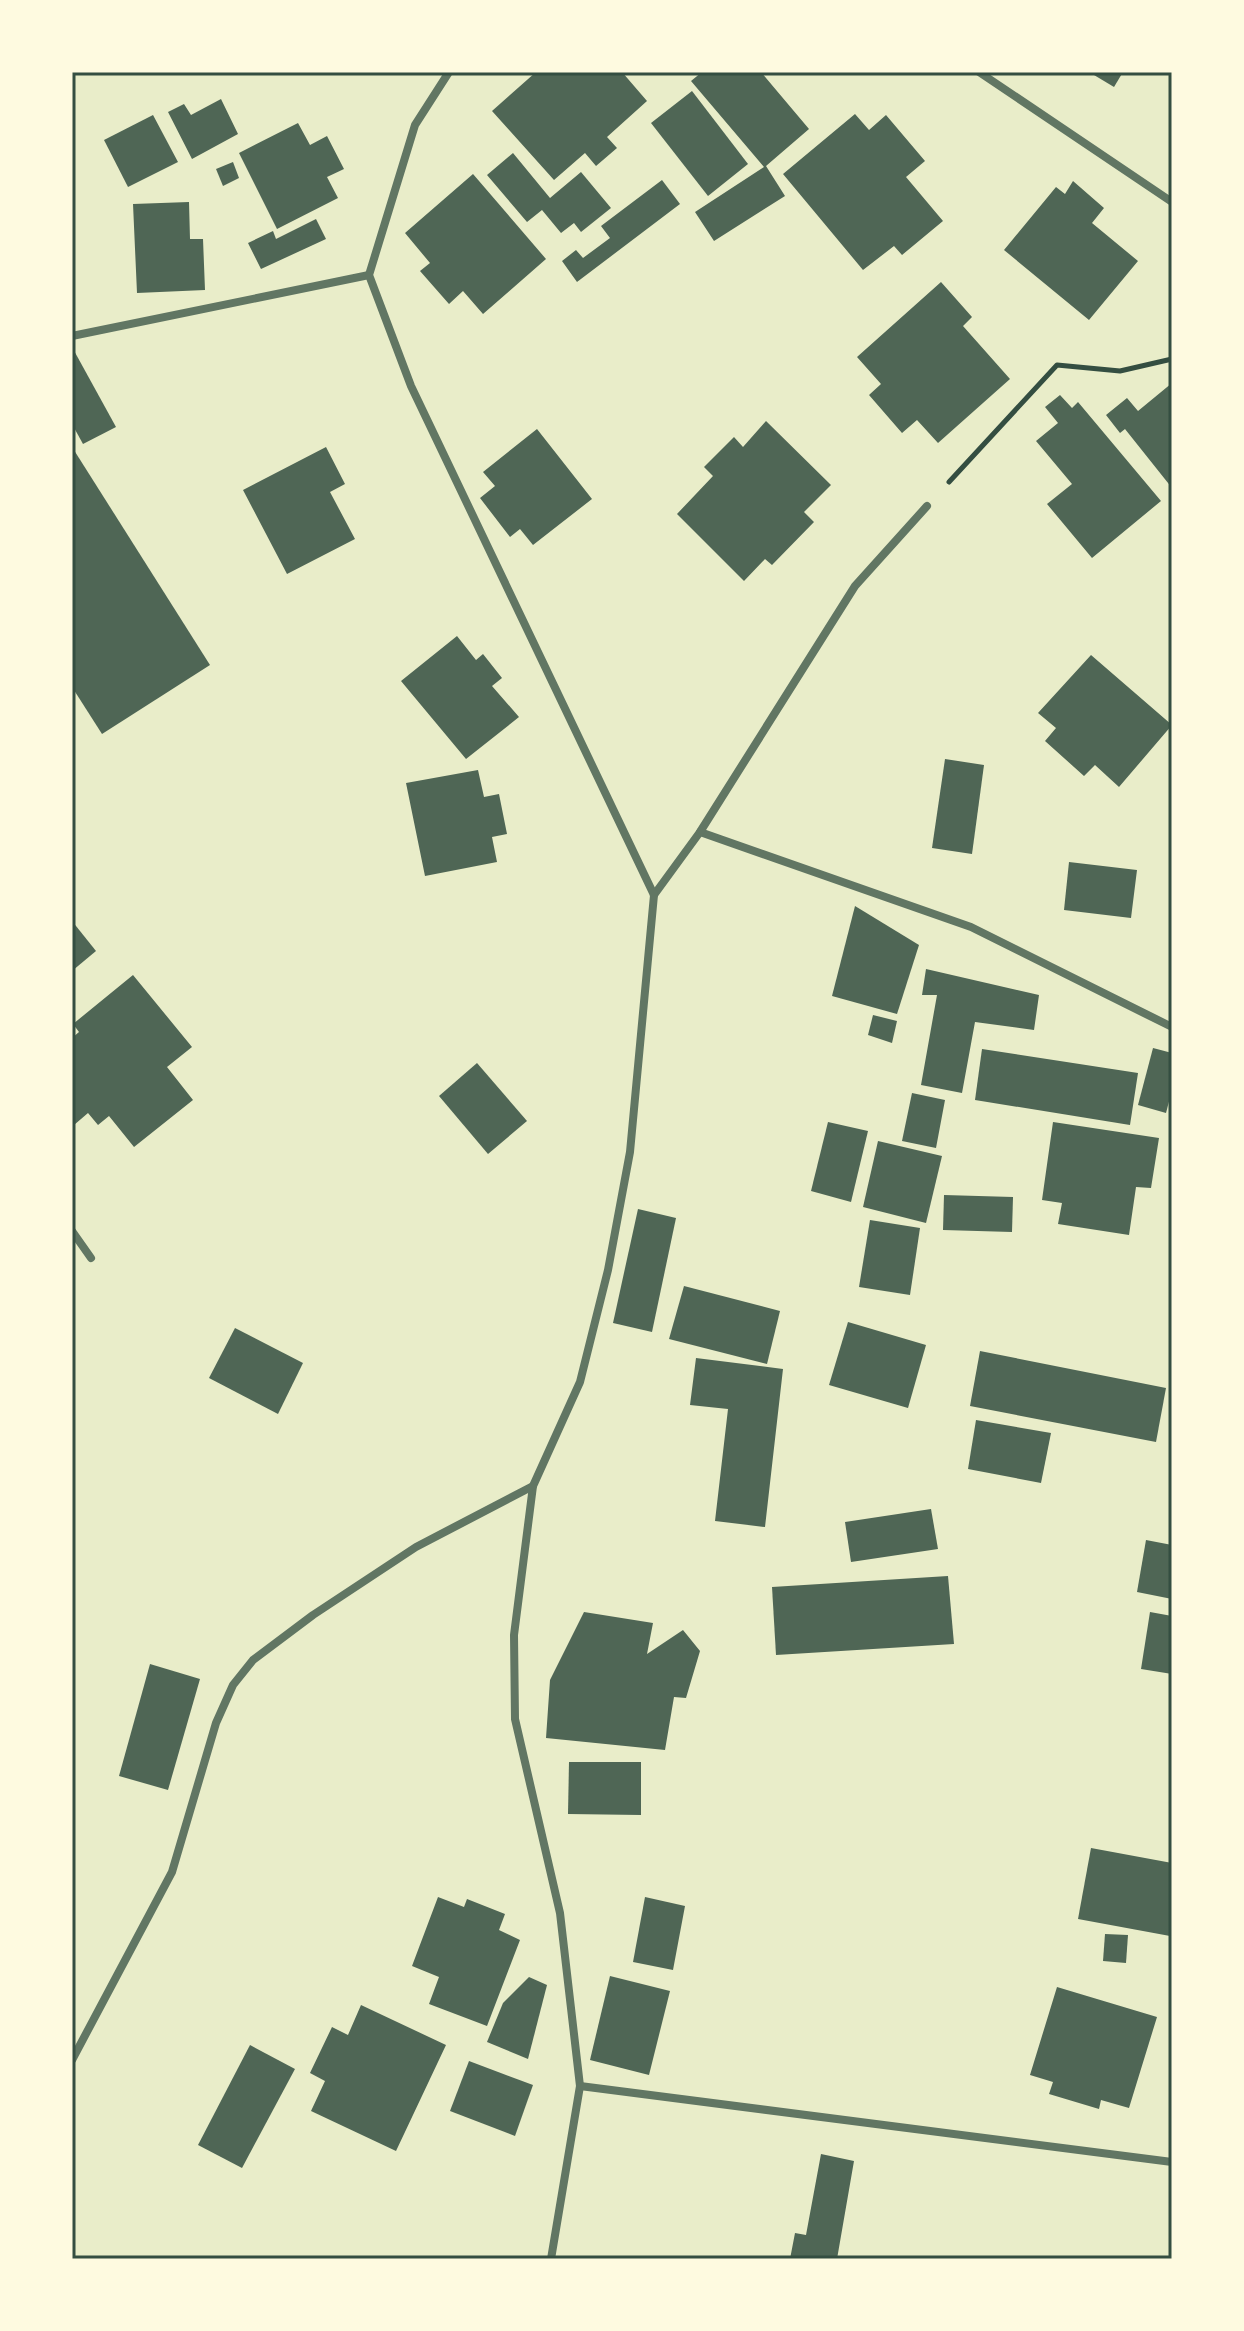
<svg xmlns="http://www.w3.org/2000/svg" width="1244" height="2331" viewBox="0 0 1244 2331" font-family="'Archivo Narrow',sans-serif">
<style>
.building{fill:#4f6655}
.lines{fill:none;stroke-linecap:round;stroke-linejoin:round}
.path{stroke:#344e41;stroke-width:5}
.minor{stroke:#617663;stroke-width:8}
.neatline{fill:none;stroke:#344e41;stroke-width:3}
</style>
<rect width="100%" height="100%" fill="#e9edc9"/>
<g class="building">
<path d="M 536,72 L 622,72 L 647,101 L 607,137 L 617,148 L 596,166 L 585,153 L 554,180 L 492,111 Z"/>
<path d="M 702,72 L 761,72 L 809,129 L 766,166 L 785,196 L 714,241 L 695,212 L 764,167 L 691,81 Z"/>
<path d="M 1089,72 L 1123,72 L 1114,87 Z"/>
<path d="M 692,91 L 748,164 L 708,196 L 651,123 Z"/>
<path d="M 221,99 L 238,134 L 192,159 L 168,112 L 184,104 L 191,115 Z"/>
<path d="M 855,114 L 869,130 L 886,115 L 925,161 L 906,177 L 943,221 L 902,255 L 894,246 L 863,270 L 783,174 Z"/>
<path d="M 153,115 L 178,162 L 128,187 L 104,140 Z"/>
<path d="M 298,123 L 310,145 L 327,136 L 344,169 L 327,177 L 338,198 L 277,229 L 239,153 Z"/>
<path d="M 513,153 L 550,198 L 581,172 L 611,208 L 581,232 L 574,223 L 561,233 L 542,210 L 527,222 L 487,175 Z"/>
<path d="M 233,162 L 239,178 L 223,186 L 216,169 Z"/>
<path d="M 473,174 L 546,259 L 483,314 L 463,291 L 449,304 L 420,271 L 430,263 L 405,233 Z"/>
<path d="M 662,180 L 680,204 L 577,282 L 562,261 L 576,250 L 583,258 L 610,238 L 601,226 Z"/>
<path d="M 1073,181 L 1104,208 L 1092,223 L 1138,261 L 1089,320 L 1004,250 L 1056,187 L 1065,194 Z"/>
<path d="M 189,202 L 190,239 L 203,239 L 205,290 L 137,293 L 133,204 Z"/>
<path d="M 316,219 L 326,239 L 261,269 L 248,243 L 273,231 L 276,239 Z"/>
<path d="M 941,282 L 972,317 L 963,326 L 1010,379 L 938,443 L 917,420 L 902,433 L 869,395 L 881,384 L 857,357 Z"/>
<path d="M 72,347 L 116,427 L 83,444 L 72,424 Z"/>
<path d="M 1172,383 L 1172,488 L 1125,429 L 1120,433 L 1106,415 L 1127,398 L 1138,411 Z"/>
<path d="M 1060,395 L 1072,408 L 1078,402 L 1161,501 L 1092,558 L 1047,504 L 1072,484 L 1036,441 L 1058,423 L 1045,407 Z"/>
<path d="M 766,421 L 831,485 L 804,512 L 814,522 L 772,565 L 765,559 L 744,581 L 677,514 L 713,476 L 704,467 L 734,437 L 743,447 Z"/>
<path d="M 537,429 L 592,499 L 533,545 L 520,529 L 510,537 L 480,498 L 495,486 L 483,472 Z"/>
<path d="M 72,447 L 210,665 L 102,734 L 72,687 Z"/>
<path d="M 326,447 L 345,484 L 330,492 L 355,539 L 287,574 L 243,490 Z"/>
<path d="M 457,636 L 476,660 L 483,654 L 502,678 L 492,686 L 519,717 L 466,759 L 401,681 Z"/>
<path d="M 1091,655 L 1172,725 L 1119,787 L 1095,765 L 1084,776 L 1045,741 L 1056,728 L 1038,713 Z"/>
<path d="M 945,759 L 984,765 L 972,854 L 932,848 Z"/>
<path d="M 478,770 L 484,797 L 499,794 L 507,834 L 492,837 L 497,862 L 425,876 L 406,783 Z"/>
<path d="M 1069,862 L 1137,870 L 1131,918 L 1064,910 Z"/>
<path d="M 855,906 L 919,945 L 897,1014 L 832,996 Z"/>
<path d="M 72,921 L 96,951 L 72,971 Z"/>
<path d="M 926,969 L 1039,995 L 1034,1030 L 975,1022 L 962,1093 L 921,1085 L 937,995 L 922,995 Z"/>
<path d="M 133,975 L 192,1047 L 167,1067 L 193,1100 L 134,1147 L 109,1116 L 98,1125 L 88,1113 L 74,1125 L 72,1122 L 72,1038 L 79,1032 L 73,1024 Z"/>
<path d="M 873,1015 L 897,1021 L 892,1043 L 868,1035 Z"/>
<path d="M 1153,1048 L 1172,1053 L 1172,1090 L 1166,1113 L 1138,1105 Z"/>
<path d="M 982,1049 L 1138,1073 L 1130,1125 L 975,1100 Z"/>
<path d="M 477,1063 L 527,1121 L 488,1154 L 439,1096 Z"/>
<path d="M 912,1093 L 945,1100 L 936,1148 L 902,1141 Z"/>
<path d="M 828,1122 L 868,1131 L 851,1202 L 811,1191 Z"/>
<path d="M 1053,1122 L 1159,1138 L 1151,1188 L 1136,1187 L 1129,1235 L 1058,1224 L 1062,1203 L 1042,1200 Z"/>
<path d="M 878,1141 L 942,1156 L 926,1223 L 863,1207 Z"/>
<path d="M 944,1195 L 1013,1197 L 1012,1232 L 943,1230 Z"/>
<path d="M 638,1209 L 676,1218 L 652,1332 L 613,1323 Z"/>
<path d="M 870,1220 L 920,1228 L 910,1295 L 859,1287 Z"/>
<path d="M 684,1286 L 780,1311 L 767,1364 L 669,1339 Z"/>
<path d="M 848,1322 L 926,1345 L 908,1408 L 829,1385 Z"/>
<path d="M 235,1328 L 303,1363 L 278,1414 L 209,1378 Z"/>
<path d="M 980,1351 L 1166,1388 L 1156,1442 L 970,1406 Z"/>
<path d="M 696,1358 L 783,1369 L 765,1527 L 715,1521 L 728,1409 L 690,1405 Z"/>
<path d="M 976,1420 L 1051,1433 L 1041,1483 L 968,1469 Z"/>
<path d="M 931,1509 L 938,1549 L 851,1562 L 845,1522 Z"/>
<path d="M 1146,1540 L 1172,1545 L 1172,1599 L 1137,1592 Z"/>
<path d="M 948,1576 L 954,1644 L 776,1655 L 772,1587 Z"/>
<path d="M 584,1612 L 653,1623 L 647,1654 L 683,1630 L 700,1651 L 686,1698 L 674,1697 L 665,1750 L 546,1738 L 550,1680 Z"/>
<path d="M 1150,1612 L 1172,1616 L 1172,1674 L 1141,1669 Z"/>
<path d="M 150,1664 L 200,1679 L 168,1790 L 119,1776 Z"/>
<path d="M 569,1762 L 641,1762 L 641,1815 L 568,1814 Z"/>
<path d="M 1091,1848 L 1172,1863 L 1170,1936 L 1078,1919 Z"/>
<path d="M 438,1897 L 464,1907 L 467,1899 L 505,1914 L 499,1930 L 520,1940 L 487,2026 L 429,2004 L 439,1977 L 412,1966 Z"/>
<path d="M 645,1897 L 685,1906 L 673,1970 L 633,1962 Z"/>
<path d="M 1105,1934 L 1128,1935 L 1126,1963 L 1103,1961 Z"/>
<path d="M 610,1976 L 670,1991 L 649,2075 L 590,2060 Z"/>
<path d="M 529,1977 L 547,1985 L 528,2059 L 487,2042 L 503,2003 Z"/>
<path d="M 1057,1987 L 1157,2017 L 1129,2108 L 1101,2100 L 1099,2109 L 1049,2094 L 1053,2082 L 1030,2075 Z"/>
<path d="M 361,2005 L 446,2045 L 396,2151 L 311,2111 L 325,2081 L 310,2073 L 332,2027 L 348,2035 Z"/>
<path d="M 250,2045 L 295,2069 L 242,2168 L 198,2145 Z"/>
<path d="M 469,2061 L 533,2085 L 515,2136 L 450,2111 Z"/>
<path d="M 821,2154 L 854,2161 L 837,2259 L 790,2259 L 795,2233 L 806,2235 Z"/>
</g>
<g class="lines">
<path class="path" d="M 949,482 L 1057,365 L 1120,371 L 1172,359"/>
<g class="minor">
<path d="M 979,72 L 1172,202"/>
<path d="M 72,336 L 369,275"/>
<path d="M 700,832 L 971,927 L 1172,1027"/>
<path d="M 654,895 L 700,832 L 855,586 L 927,506"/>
<path d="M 72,1231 L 91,1258"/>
<path d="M 533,1486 L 514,1635 L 515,1719 L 560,1913 L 580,2086 L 551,2259"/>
<path d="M 72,2060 L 172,1872 L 216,1723 L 233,1685 L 253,1660 L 313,1615 L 416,1547 L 533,1486 L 580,1382 L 608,1270 L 630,1152 L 654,895 L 411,386 L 369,275 L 415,125 L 449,72"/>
<path d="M 580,2086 L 1172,2162"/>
</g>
</g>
<rect width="1244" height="2331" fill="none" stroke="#fefae0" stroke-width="148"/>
<rect x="74" y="74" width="1096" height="2183" class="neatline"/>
</svg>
